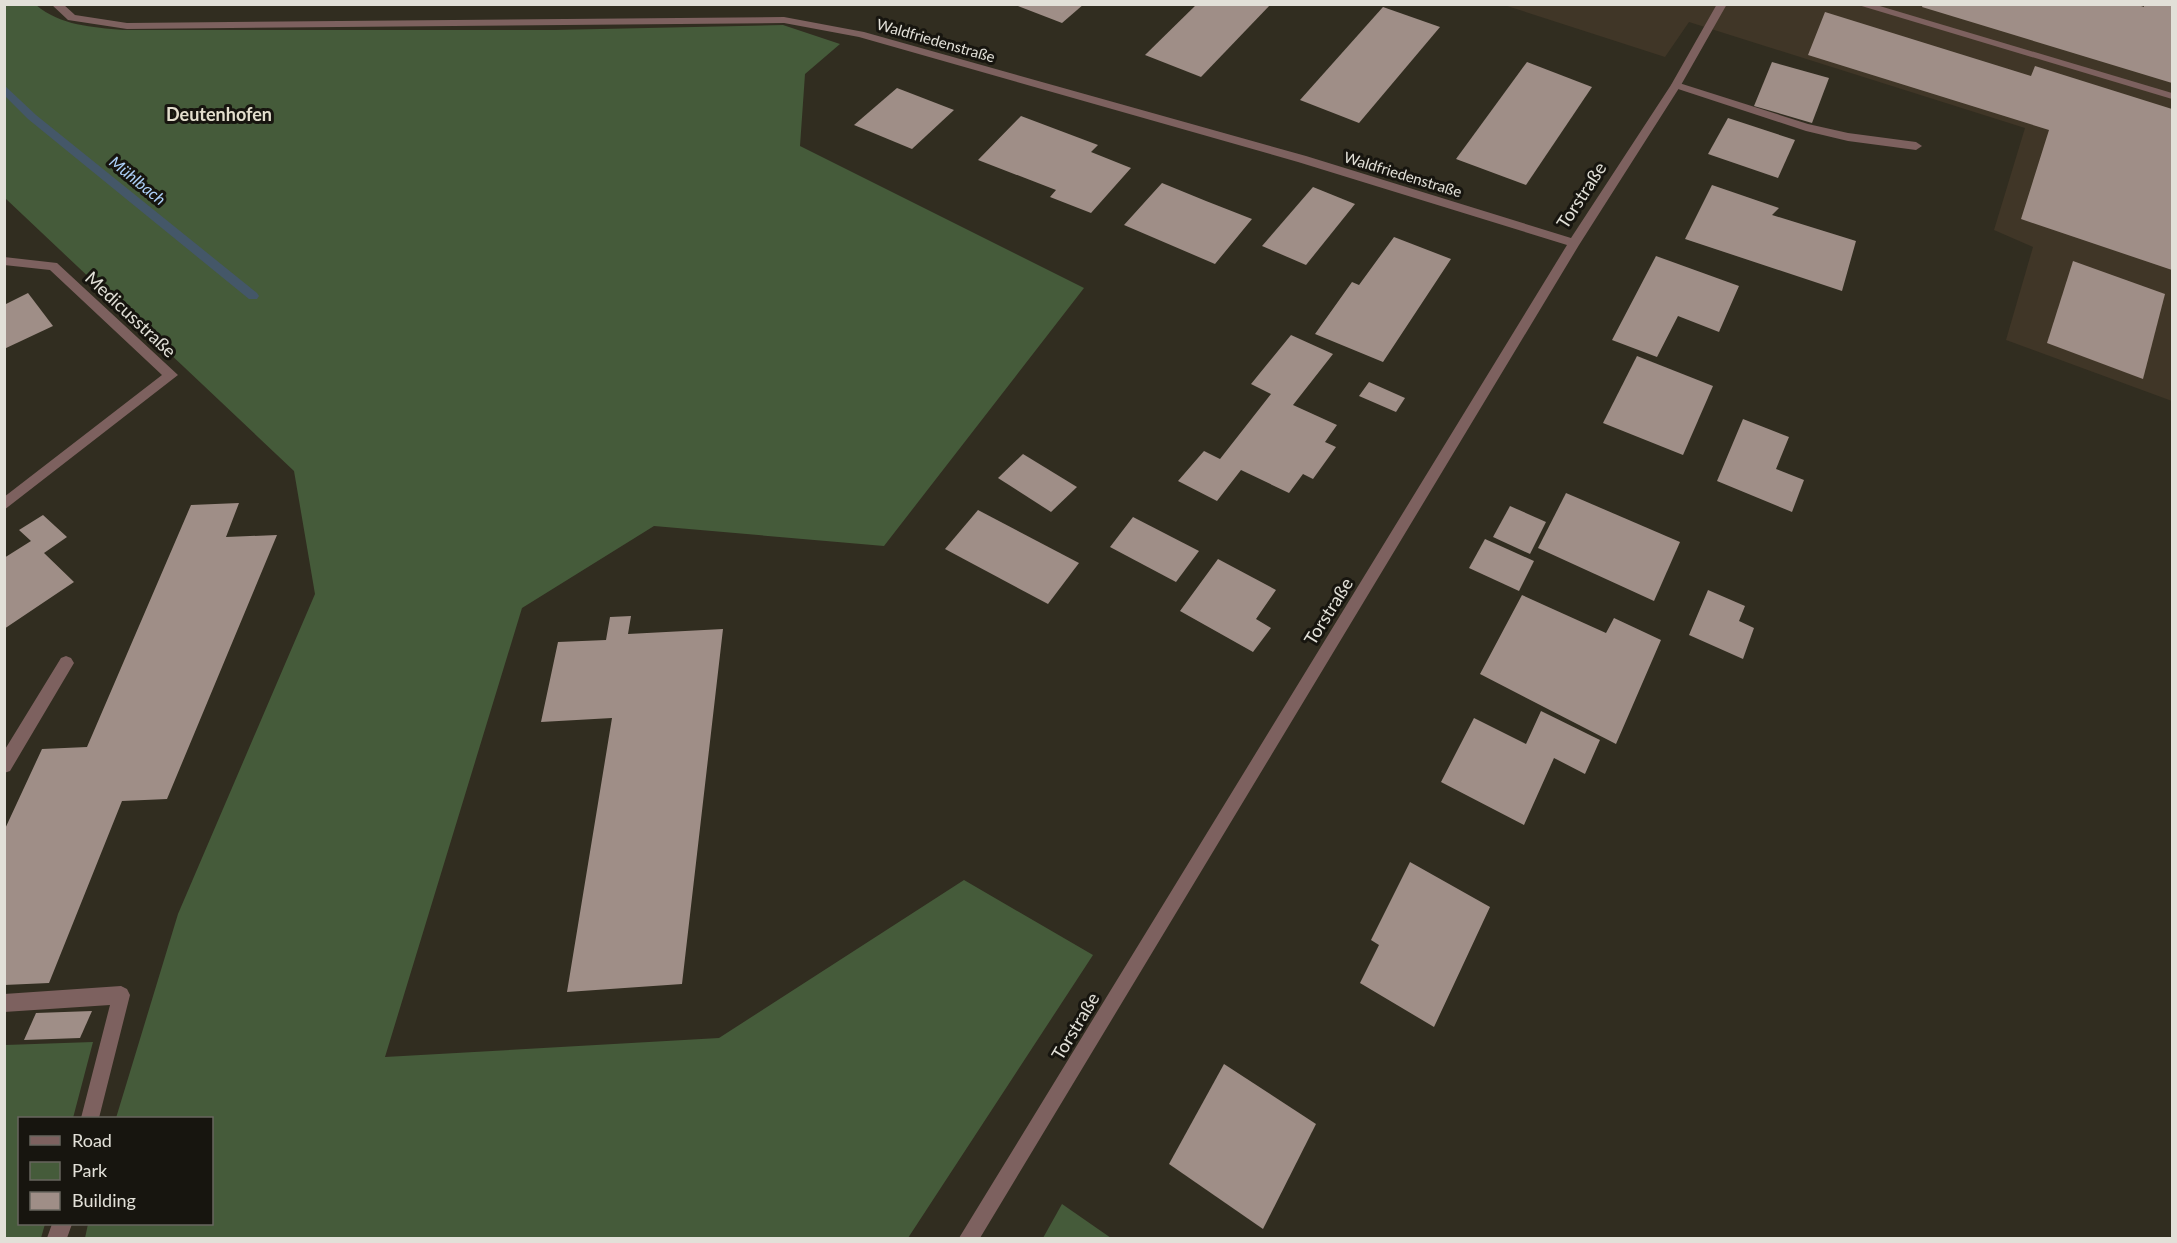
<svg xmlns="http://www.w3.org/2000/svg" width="2177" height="1243" viewBox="0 0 2177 1243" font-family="Lato,sans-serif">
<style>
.industrial{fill:#403627}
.green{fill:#455b3a}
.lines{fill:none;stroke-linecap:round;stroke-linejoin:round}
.stream{fill:#445768;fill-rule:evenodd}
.building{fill:#9f8e87}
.service{fill:#7d615f;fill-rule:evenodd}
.minor{fill:#7d615f;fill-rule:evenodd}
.labels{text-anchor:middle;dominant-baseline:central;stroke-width:6;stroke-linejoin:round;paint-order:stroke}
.far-street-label{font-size:15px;fill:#e2e0d8;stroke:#17150f}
.far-water-label{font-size:16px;font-style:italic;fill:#add0f8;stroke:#17150f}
.far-quarter-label{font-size:18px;font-weight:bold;fill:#e3decd;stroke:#17150f}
.street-label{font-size:18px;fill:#e2e0d8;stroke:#17150f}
</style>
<rect width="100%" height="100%" fill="#312d20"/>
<path class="industrial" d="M 1504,5 L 2172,5 L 2172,401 L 2006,340 L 2033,247 L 1994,230 L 2025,128 L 1689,22 L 1665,57 Z"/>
<g class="green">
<path d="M 4,5 L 36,5 C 61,26 92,27 123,30 L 554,30 L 783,25 L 840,44 L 805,74 L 800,146 L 1084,288 L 884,546 L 654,526 L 522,608 L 385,1057 L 719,1038 L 964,880 L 1093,955 L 908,1238 L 85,1238 L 88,1224 L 212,1224 L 212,1118 L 116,1118 L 178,914 L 315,594 L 294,471 L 5,198 Z"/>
<path d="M 93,1042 L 73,1118 L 20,1118 L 20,1224 L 45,1224 L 41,1238 L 5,1238 L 5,1045 Z"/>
<path d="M 1062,1204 L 1111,1238 L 1043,1238 Z"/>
</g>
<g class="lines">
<path class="stream" d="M 4,85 L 36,115 L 257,293 L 259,296 L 257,299 L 249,299 L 28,119 L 4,95 Z"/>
</g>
<g class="building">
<path d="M 1013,4 L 1084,4 L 1062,23 Z"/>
<path d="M 1197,4 L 1271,4 L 1201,77 L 1145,55 Z"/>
<path d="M 1923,4 L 2135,4 L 2144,7 L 2144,4 L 2172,4 L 2172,83 L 1922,7 Z"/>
<path d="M 1383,7 L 1440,27 L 1359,123 L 1300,100 Z"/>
<path d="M 1825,12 L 2031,76 L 2035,66 L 2172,109 L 2172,270 L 2021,219 L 2049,130 L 1808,55 Z"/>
<path d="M 1527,62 L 1592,87 L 1526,185 L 1456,159 Z"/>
<path d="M 1772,62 L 1829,78 L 1812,123 L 1754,106 Z"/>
<path d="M 897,88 L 954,110 L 912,149 L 854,125 Z"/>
<path d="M 1021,116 L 1098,145 L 1091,152 L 1131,168 L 1091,213 L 1050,197 L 1056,190 L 978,160 Z"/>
<path d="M 1728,118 L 1795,140 L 1778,178 L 1708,154 Z"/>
<path d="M 1162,183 L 1206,201 L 1252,219 L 1215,264 L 1124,225 Z"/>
<path d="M 1712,185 L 1779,208 L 1772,215 L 1856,241 L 1842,291 L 1685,239 Z"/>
<path d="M 1313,187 L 1355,204 L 1306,265 L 1262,246 Z"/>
<path d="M 1394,237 L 1451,259 L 1383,362 L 1315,334 L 1352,282 L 1359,285 Z"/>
<path d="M 1656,256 L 1739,286 L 1719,332 L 1678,316 L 1657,357 L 1612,340 Z"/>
<path d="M 2073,261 L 2165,294 L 2143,379 L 2047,343 Z"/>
<path d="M 28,293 L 53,326 L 4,349 L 4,305 Z"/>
<path d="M 1291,335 L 1333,354 L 1293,405 L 1337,425 L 1325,442 L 1336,447 L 1313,479 L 1303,474 L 1289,493 L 1241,470 L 1217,501 L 1178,481 L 1204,451 L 1220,459 L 1271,394 L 1251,384 Z"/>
<path d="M 1637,356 L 1713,386 L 1683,455 L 1603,423 Z"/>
<path d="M 1369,382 L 1405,398 L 1396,412 L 1359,396 Z"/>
<path d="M 1743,419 L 1789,437 L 1776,469 L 1804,480 L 1792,512 L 1717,481 Z"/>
<path d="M 1023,454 L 1077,487 L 1051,512 L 998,478 Z"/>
<path d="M 1566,493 L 1680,542 L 1654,601 L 1538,548 Z"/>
<path d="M 239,503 L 226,537 L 277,535 L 167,799 L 122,801 L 49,983 L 4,985 L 4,831 L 42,749 L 87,747 L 191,505 Z"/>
<path d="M 1510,506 L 1546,522 L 1530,554 L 1493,537 Z"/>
<path d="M 978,510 L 1079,563 L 1048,604 L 945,549 Z"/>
<path d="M 43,515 L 67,537 L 44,553 L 74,582 L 4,629 L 4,558 L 31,541 L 19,530 Z"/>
<path d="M 1133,517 L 1199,551 L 1176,582 L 1110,547 Z"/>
<path d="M 1485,539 L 1534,561 L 1519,591 L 1469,568 Z"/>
<path d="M 1218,559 L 1276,590 L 1256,619 L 1271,628 L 1253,652 L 1180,611 Z"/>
<path d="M 1708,590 L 1745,606 L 1739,621 L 1754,628 L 1743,659 L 1689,635 Z"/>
<path d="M 1522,595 L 1606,633 L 1614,618 L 1661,640 L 1616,744 L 1480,674 Z"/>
<path d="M 631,616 L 628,634 L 723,629 L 682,984 L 567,992 L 612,718 L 541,722 L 558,642 L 606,640 L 610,617 Z"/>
<path d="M 1541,711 L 1600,740 L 1585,774 L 1554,758 L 1524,825 L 1441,782 L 1474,718 L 1526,744 Z"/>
<path d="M 1410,862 L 1490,907 L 1434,1027 L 1360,983 L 1379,945 L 1371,940 Z"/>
<path d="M 92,1011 L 80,1038 L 24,1040 L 36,1013 Z"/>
<path d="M 1224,1064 L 1316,1124 L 1263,1229 L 1169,1164 Z"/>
</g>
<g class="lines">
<g class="service">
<path d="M 1855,4 L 1873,4 L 2172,93 L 2172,99 Z"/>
<path d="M 1676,82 L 1808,124 L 1848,133 L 1916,142 L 1922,146 L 1916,150 L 1848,141 L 1806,131 L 1672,87 L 1671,85 Z"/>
<path d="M 66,656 L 71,658 L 74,663 L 71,668 L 10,771 L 4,773 L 4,751 L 61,658 Z"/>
<path d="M 121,986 L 127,989 L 130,995 L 99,1118 L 81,1118 L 110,1005 L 4,1012 L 4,994 Z"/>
<path d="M 52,1224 L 72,1224 L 67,1238 L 47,1238 Z"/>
</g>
<g class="minor">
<path d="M 51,4 L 63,4 L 75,15 L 127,23 L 784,17 L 864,32 L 1306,156 L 1571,238 L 1671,85 L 1717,4 L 1727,4 L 1681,85 L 1579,245 L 980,1238 L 959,1238 L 1567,245 L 1298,162 L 859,37 L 784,23 L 127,29 L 68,20 Z"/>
<path d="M 4,257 L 57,263 L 178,375 L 4,510 L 4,497 L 162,375 L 50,270 L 4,265 Z"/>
</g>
</g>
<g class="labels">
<g class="far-street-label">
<text transform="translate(936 40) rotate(16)">Waldfriedenstraße</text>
<text transform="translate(1403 174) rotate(17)">Waldfriedenstraße</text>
</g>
<g class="far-water-label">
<text transform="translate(138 180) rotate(39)">Mühlbach</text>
</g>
<g class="far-quarter-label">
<text x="219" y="114">Deutenhofen</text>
</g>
<g class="street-label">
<text transform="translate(1581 195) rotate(-57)">Torstraße</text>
<text transform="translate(131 314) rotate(43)">Medicusstraße</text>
<text transform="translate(1328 611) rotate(-58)">Torstraße</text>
<text transform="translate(1075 1026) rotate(-59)">Torstraße</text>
</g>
</g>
<rect width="2177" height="1243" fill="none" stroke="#e2e0d8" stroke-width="12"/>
<rect x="18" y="1117" width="195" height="108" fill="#17150f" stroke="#68665f" stroke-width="1.5"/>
<rect x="30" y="1136" width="30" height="9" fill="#7d615f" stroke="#68665f" stroke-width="1.5"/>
<text x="72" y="1147" font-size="18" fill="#e2e0d8">Road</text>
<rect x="30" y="1162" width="30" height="18" fill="#455b3a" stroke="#68665f" stroke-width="1.5"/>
<text x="72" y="1177" font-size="18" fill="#e2e0d8">Park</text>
<rect x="30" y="1192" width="30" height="18" fill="#9f8e87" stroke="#68665f" stroke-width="1.5"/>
<text x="72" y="1207" font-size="18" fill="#e2e0d8">Building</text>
</svg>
